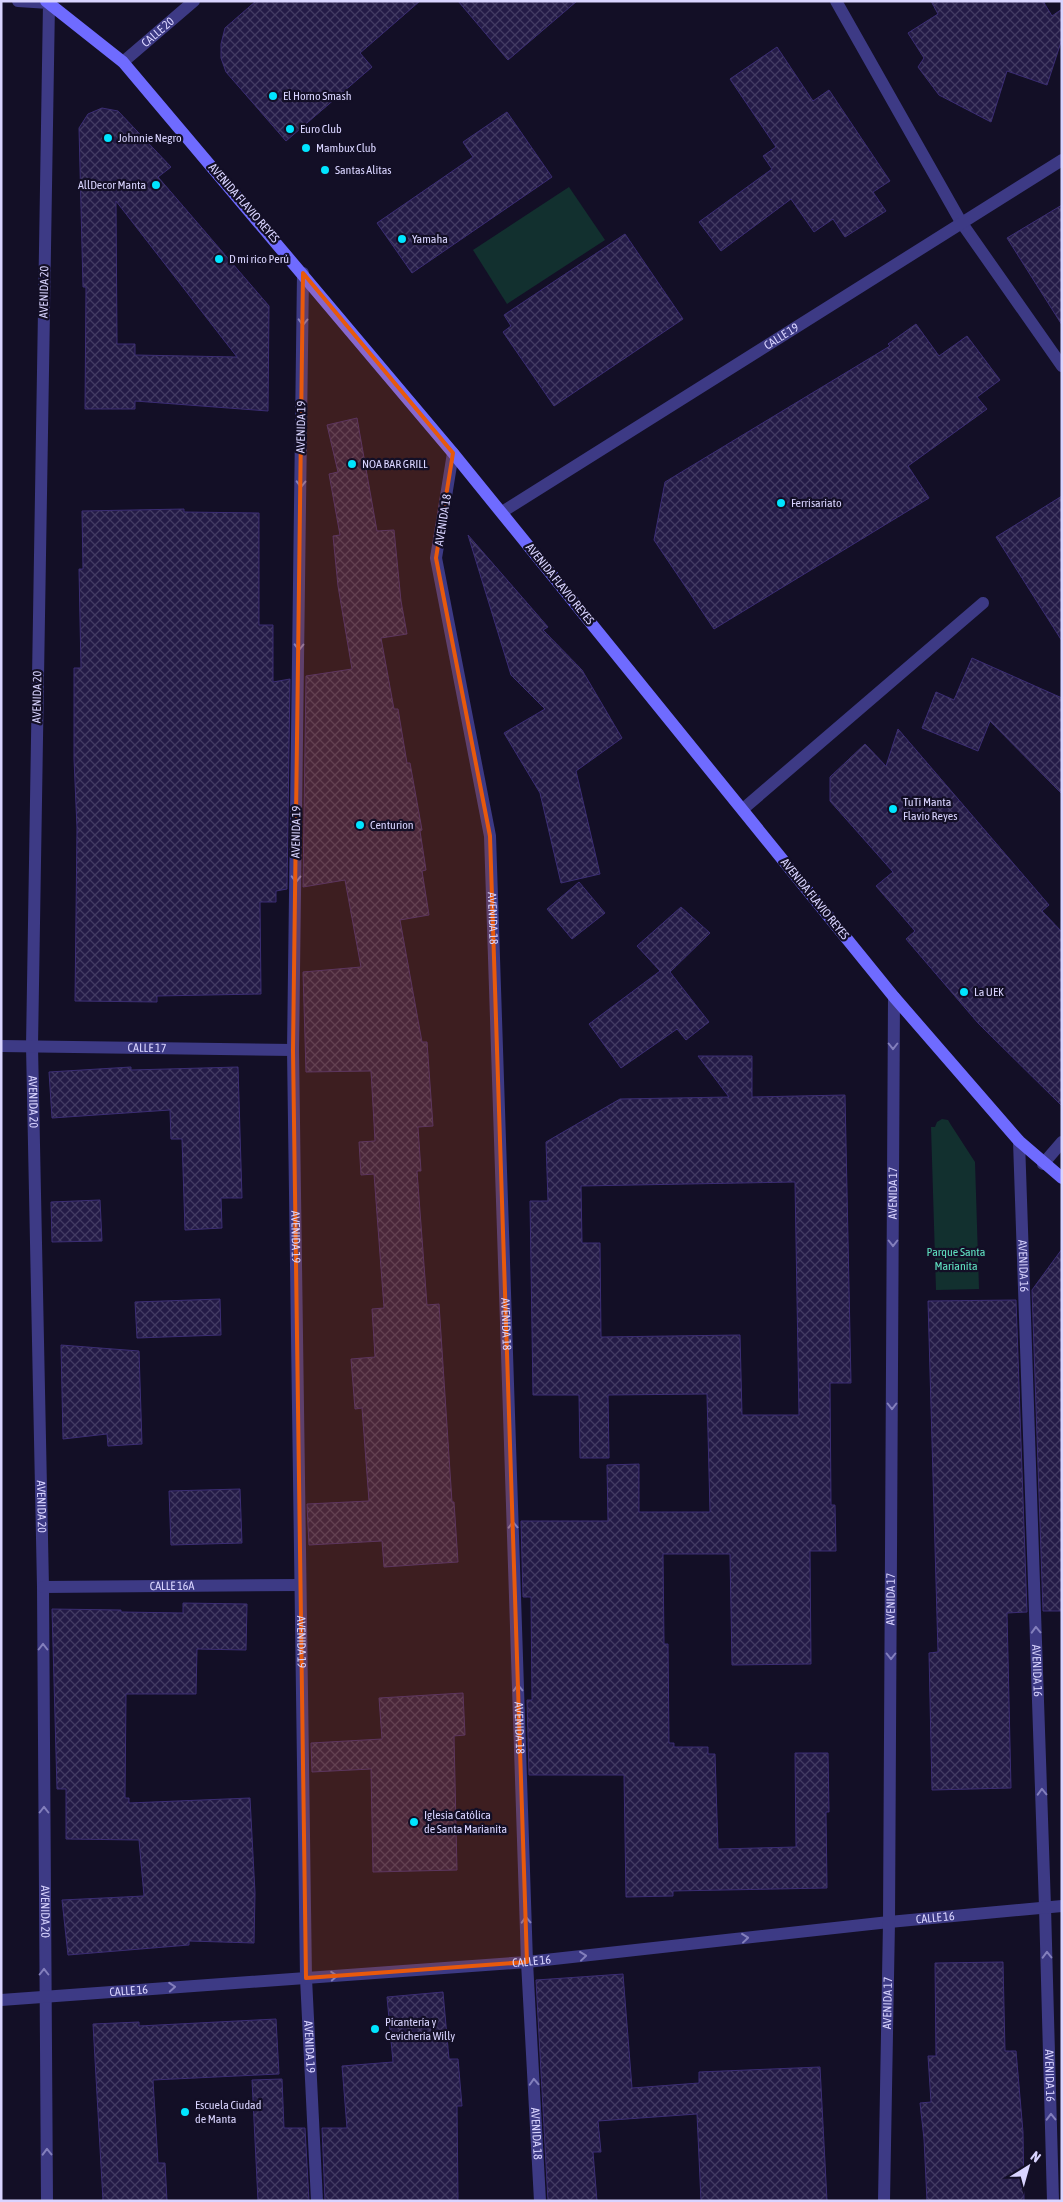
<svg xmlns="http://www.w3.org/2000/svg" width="1063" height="2202" viewBox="0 0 1063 2202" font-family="'Asap Condensed',sans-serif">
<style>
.green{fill:#12302f}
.building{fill:url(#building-cross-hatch);stroke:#3b2d73;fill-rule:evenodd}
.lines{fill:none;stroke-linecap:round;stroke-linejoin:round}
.street{stroke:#3d3a85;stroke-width:12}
.secondary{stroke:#6f6bff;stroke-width:12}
.oneway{stroke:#837fbc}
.marked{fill:#e8590c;fill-opacity:0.2;stroke:#e8590c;stroke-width:4;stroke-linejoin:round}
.poi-dot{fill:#00e5ff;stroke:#130f26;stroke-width:2}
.labels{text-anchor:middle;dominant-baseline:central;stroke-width:4.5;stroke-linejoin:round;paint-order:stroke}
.street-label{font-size:12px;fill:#d9d4ff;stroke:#130f26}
.poi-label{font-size:12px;fill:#d9d4ff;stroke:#130f26;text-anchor:start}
.park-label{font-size:12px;fill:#5fe0c0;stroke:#130f26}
</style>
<defs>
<pattern id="building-cross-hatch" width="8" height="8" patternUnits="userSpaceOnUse" patternTransform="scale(1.25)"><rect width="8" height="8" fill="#241b47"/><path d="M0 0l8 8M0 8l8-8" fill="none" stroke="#433b63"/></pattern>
</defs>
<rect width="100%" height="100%" fill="#130f26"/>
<g class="green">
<path d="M 569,187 L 605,240 L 507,304 L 473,250 Z"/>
<path d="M 942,1119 L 948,1120 L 951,1125 L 975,1162 L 979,1289 L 936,1290 L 931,1127 L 935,1127 L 937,1122 Z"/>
</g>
<g class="building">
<path d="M 256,1 L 420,1 L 360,53 L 372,67 L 286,141 L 226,72 L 221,58 L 221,44 L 225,28 Z"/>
<path d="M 458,1 L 577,1 L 508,60 Z"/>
<path d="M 931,1 L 1043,1 L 1052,16 L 1062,9 L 1062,39 L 1047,85 L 1007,71 L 991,122 L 939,95 L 918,67 L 924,58 L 908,33 L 938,14 Z"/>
<path d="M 777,47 L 813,101 L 829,90 L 890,181 L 873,192 L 886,211 L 845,237 L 833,219 L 814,232 L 791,199 L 721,251 L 699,222 L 772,169 L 763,156 L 776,147 L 730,79 Z"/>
<path d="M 102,108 L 118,111 L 171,167 L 158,177 L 269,306 L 268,411 L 135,401 L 135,409 L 85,409 L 86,287 L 83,287 L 79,128 L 88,114 ZM 116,201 L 237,357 L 135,355 L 135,344 L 117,344 Z"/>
<path d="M 507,112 L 552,177 L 412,273 L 377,223 L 473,157 L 463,142 Z"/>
<path d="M 1062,205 L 1062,325 L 1007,238 Z"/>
<path d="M 625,234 L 683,319 L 554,406 L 503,332 L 511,326 L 504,315 Z"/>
<path d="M 916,324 L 939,356 L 967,336 L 1000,380 L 977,397 L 987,409 L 908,466 L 929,498 L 714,629 L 654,540 L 665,482 L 890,346 L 888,344 Z"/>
<path d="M 357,418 L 377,531 L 394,530 L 401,601 L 407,634 L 381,638 L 394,709 L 398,709 L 407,763 L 410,763 L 422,830 L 420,831 L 426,870 L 422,871 L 429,915 L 400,920 L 422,1042 L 427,1042 L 433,1126 L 418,1127 L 421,1171 L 417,1171 L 427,1305 L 439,1304 L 452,1502 L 454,1502 L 458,1562 L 384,1567 L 382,1541 L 309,1545 L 308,1526 L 307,1504 L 369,1501 L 362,1408 L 355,1409 L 351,1359 L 375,1357 L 372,1309 L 384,1308 L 374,1174 L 361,1175 L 359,1142 L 375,1141 L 371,1071 L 306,1072 L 303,972 L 361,967 L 345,880 L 303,887 L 306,676 L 352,669 L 338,586 L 333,536 L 340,535 L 329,474 L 338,472 L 327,425 Z"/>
<path d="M 1062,496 L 1062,641 L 996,537 Z"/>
<path d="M 184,509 L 184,512 L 259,513 L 259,625 L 273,625 L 273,682 L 290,679 L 287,889 L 276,891 L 276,902 L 260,902 L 261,994 L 157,996 L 157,1002 L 75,1001 L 77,828 L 74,759 L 74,668 L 81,668 L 79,569 L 83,569 L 82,511 Z"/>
<path d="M 468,535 L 548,627 L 543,630 L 582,670 L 622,738 L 576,771 L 600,874 L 561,883 L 540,793 L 504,733 L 545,709 L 511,675 Z"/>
<path d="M 972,658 L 1062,698 L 1062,794 L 990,721 L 978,751 L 922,728 L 936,692 L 954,700 Z"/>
<path d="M 898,729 L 1049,905 L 1042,911 L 1062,932 L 1062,1106 L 978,1023 L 906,939 L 915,931 L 876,886 L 893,872 L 830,801 L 830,777 L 865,744 L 886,766 Z"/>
<path d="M 579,882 L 605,913 L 572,939 L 547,909 Z"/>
<path d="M 681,907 L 710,933 L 670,972 L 709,1022 L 686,1040 L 677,1029 L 621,1068 L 589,1024 L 660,971 L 637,946 Z"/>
<path d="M 698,1056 L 752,1056 L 752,1097 L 845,1095 L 851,1383 L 830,1383 L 831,1505 L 835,1505 L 836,1551 L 810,1551 L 811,1664 L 732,1665 L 730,1554 L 663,1554 L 664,1644 L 668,1644 L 669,1743 L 674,1743 L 674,1747 L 708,1747 L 708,1754 L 715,1754 L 718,1849 L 796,1847 L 795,1753 L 828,1753 L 829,1812 L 826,1812 L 827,1888 L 673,1891 L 673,1896 L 626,1897 L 624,1775 L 529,1775 L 527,1700 L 532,1700 L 531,1597 L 523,1597 L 521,1521 L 608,1521 L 607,1465 L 639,1464 L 639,1512 L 710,1512 L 707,1394 L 608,1395 L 609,1458 L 580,1458 L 579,1395 L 533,1395 L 530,1201 L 548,1201 L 546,1142 L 620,1099 L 729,1097 ZM 795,1182 L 799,1415 L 742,1415 L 740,1335 L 601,1337 L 600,1243 L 582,1243 L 581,1186 Z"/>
<path d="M 131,1067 L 131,1070 L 238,1067 L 242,1198 L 221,1198 L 222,1228 L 185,1230 L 182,1139 L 171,1139 L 170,1110 L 52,1118 L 49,1072 Z"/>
<path d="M 100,1200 L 102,1241 L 52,1242 L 51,1202 Z"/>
<path d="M 1062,1249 L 1062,1611 L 1043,1611 L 1032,1290 Z"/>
<path d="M 220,1299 L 221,1335 L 137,1338 L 135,1302 Z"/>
<path d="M 1016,1300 L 1027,1612 L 1007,1613 L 1011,1788 L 932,1790 L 929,1653 L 938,1652 L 928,1301 Z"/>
<path d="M 61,1345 L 139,1351 L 142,1444 L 108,1446 L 107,1434 L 63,1439 Z"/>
<path d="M 240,1489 L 242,1543 L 171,1545 L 169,1491 Z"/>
<path d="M 183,1603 L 247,1604 L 246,1650 L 197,1649 L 196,1694 L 126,1694 L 125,1798 L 129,1798 L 129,1803 L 250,1798 L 255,1893 L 254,1943 L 189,1941 L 189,1945 L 68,1955 L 62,1900 L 144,1896 L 139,1840 L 66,1839 L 66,1789 L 57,1789 L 52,1609 L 121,1610 L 121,1612 L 183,1613 Z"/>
<path d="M 463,1693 L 465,1735 L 454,1736 L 457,1870 L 373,1872 L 371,1769 L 312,1772 L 311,1743 L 382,1739 L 379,1698 Z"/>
<path d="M 1003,1962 L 1005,2051 L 1016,2051 L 1023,2132 L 1024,2201 L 927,2201 L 924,2139 L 920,2103 L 931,2102 L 928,2056 L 936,2056 L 935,1963 Z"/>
<path d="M 623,1974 L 632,2088 L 699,2083 L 699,2072 L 820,2067 L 827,2201 L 701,2201 L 697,2114 L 598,2121 L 601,2152 L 593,2152 L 597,2201 L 548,2201 L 536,1980 Z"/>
<path d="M 443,1992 L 449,2059 L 458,2059 L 462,2106 L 457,2106 L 458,2201 L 325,2201 L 322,2128 L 347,2128 L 342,2066 L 393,2062 L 387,1997 Z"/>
<path d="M 276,2019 L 279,2074 L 153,2080 L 158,2163 L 165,2163 L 167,2201 L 103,2201 L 93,2024 L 139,2022 L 139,2026 Z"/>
<path d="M 282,2079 L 284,2128 L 305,2128 L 309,2201 L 258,2201 L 252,2080 Z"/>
</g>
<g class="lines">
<g class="street">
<path id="s1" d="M 18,1 L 49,3 L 32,1046 L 43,1587 L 47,2201"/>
<path d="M 836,1 L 961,222 L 1062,366"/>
<path id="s2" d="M 123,62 L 194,1"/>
<path id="s3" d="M 303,273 L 293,1050 L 306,1978 L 317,2201"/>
<path id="s4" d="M 453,453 L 436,558 L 490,836 L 527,1962 L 540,2201"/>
<path id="s5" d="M 502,512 L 1062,160"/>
<path d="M 743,809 L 983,603"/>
<path id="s6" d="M 1,1046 L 293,1050"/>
<path id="s7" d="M 1019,1141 L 1045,1907 L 1053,2201"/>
<path d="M 1043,1164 L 1062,1142"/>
<path id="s8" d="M 43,1587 L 300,1585"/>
<path id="s9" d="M 1,2000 L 527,1962 L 889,1922 L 1062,1906"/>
<path id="s10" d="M 884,2201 L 889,1922 L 894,997"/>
</g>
<path class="secondary" d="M 46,1 L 123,62 L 453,453 L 894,997 L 1019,1141 L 1062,1178"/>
</g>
<defs><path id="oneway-chevron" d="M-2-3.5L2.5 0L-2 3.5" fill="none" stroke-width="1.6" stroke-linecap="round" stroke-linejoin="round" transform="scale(1.25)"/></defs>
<g class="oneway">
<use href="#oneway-chevron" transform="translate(303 322) rotate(91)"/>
<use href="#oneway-chevron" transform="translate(301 484) rotate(91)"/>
<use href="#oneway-chevron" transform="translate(299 647) rotate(91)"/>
<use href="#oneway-chevron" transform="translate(296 879) rotate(91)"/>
<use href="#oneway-chevron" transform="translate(893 1046) rotate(90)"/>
<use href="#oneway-chevron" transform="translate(893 1243) rotate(90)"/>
<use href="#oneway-chevron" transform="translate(892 1406) rotate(90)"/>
<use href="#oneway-chevron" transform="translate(513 1525) rotate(-92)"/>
<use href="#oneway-chevron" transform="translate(1036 1630) rotate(-92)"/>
<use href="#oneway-chevron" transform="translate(43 1647) rotate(-90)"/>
<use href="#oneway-chevron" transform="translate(891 1656) rotate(90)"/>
<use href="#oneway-chevron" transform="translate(518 1688) rotate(-92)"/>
<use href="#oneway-chevron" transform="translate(1042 1792) rotate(-92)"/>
<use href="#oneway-chevron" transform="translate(44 1810) rotate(-90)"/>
<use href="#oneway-chevron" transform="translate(526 1920) rotate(-92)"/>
<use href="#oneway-chevron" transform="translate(745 1938) rotate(-6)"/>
<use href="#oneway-chevron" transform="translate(1047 1955) rotate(-91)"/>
<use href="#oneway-chevron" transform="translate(583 1956) rotate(-6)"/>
<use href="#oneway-chevron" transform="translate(44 1972) rotate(-90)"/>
<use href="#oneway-chevron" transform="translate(334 1976) rotate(-4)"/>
<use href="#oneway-chevron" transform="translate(172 1987) rotate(-4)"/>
<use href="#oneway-chevron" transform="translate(534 2082) rotate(-93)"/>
<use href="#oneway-chevron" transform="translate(1051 2117) rotate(-91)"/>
<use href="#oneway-chevron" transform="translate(47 2152) rotate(-91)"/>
</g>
<path class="marked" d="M 303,273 L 453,453 L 436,558 L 490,836 L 527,1962 L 306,1978 L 293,1050 Z"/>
<g class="poi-dot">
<circle cx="273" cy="96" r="5"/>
<circle cx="290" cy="129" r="5"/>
<circle cx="108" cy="138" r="5"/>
<circle cx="306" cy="148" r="5"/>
<circle cx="325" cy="170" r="5"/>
<circle cx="156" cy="185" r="5"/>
<circle cx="402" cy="239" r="5"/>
<circle cx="219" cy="259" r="5"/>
<circle cx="352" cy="464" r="5"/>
<circle cx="781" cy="503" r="5"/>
<circle cx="893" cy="809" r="5"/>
<circle cx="360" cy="825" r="5"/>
<circle cx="964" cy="992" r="5"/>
<circle cx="414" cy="1822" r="5"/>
<circle cx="375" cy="2029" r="5"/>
<circle cx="185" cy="2112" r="5"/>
</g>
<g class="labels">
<g class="street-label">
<text stroke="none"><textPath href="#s2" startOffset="46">CALLE 20</textPath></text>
<text transform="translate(244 203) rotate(49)">AVENIDA FLAVIO REYES</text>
<text transform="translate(44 292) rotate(-89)">AVENIDA 20</text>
<text stroke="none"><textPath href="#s5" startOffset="330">CALLE 19</textPath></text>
<text transform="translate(301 427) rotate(-89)">AVENIDA 19</text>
<text transform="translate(443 520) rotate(-81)">AVENIDA 18</text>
<text transform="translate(560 584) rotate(51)">AVENIDA FLAVIO REYES</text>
<text transform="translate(37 697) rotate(-89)">AVENIDA 20</text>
<text transform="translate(296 832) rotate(-89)">AVENIDA 19</text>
<text transform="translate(815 899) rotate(51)">AVENIDA FLAVIO REYES</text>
<text stroke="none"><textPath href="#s4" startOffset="472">AVENIDA 18</textPath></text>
<text stroke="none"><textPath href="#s6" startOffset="146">CALLE 17</textPath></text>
<text stroke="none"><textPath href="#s1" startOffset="1130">AVENIDA 20</textPath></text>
<text stroke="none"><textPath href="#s10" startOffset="1008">AVENIDA 17</textPath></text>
<text stroke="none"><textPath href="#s3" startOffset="964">AVENIDA 19</textPath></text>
<text stroke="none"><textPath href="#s7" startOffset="125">AVENIDA 16</textPath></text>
<text stroke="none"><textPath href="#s4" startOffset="878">AVENIDA 18</textPath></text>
<text stroke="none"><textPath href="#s1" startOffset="1535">AVENIDA 20</textPath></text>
<text stroke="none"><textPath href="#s8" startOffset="129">CALLE 16A</textPath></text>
<text stroke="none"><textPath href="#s10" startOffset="602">AVENIDA 17</textPath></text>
<text stroke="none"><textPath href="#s3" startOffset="1369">AVENIDA 19</textPath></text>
<text stroke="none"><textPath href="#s7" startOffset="530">AVENIDA 16</textPath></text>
<text stroke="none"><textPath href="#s4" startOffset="1282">AVENIDA 18</textPath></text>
<text stroke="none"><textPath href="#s1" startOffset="1940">AVENIDA 20</textPath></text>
<text stroke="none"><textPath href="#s9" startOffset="938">CALLE 16</textPath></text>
<text stroke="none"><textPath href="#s9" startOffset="532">CALLE 16</textPath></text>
<text stroke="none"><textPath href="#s9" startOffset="128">CALLE 16</textPath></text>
<text stroke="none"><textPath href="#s10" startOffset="198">AVENIDA 17</textPath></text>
<text stroke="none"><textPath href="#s3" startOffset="1774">AVENIDA 19</textPath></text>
<text stroke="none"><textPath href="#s7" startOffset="935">AVENIDA 16</textPath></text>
<text stroke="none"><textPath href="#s4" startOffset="1688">AVENIDA 18</textPath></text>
</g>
<g class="poi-label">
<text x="283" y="96">El Horno Smash</text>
<text x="300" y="129">Euro Club</text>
<text x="118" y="138">Johnnie Negro</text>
<text x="316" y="148">Mambux Club</text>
<text x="335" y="170">Santas Alitas</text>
<text x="146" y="185" text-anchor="end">AllDecor Manta</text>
<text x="412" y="239">Yamaha</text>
<text x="229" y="259">D mi rico Perú</text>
<text x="362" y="464">NOA BAR GRILL</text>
<text x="791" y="503">Ferrisariato</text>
<text x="903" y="802">TuTi Manta<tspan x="903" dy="14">Flavio Reyes</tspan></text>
<text x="370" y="825">Centurion</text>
<text x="974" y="992">La UEK</text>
<text x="424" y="1815">Iglesia Católica<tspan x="424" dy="14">de Santa Marianita</tspan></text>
<text x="385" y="2022">Picantería y<tspan x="385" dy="14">Cevichería Willy</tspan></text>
<text x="195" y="2105">Escuela Ciudad<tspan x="195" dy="14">de Manta</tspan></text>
</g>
<g class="park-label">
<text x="956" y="1252">Parque Santa<tspan x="956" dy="14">Marianita</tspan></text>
</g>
</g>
<rect width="1063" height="2202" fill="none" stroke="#d9d4ff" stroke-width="5"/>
<g transform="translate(1028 2167) rotate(37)" stroke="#130f26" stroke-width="4" paint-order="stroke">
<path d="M0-4L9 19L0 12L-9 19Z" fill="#d9d4ff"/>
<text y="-8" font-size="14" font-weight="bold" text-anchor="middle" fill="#d9d4ff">N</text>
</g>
</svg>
